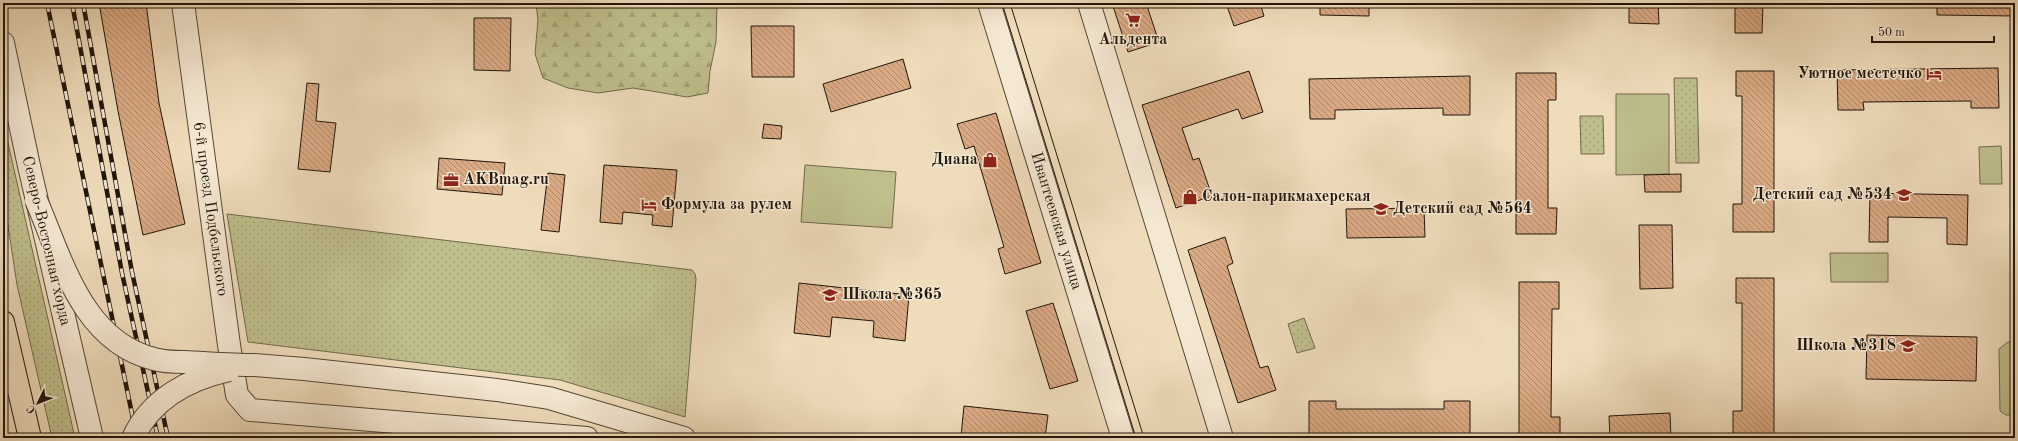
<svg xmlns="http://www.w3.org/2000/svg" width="2018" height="441" viewBox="0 0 2018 441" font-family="'Old Standard TT',serif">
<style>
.grass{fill:url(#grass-dots);stroke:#706a4b}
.forest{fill:url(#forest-firs);stroke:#706a4b}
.pitch{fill:#bfbf8c;stroke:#706a4b}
.building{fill:url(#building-back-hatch);stroke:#21160a}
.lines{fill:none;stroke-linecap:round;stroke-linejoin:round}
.minor-casing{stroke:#544836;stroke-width:24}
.major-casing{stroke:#21160a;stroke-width:24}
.minor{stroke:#f5e8d3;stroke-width:22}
.major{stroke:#efdcbb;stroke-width:22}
.tram{stroke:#21160a;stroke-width:1}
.rail-casing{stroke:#21160a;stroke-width:4.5}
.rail{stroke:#f5e8d3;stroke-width:3;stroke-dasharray:9;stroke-linecap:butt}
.minor-bridge-casing{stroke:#544836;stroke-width:24;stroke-linecap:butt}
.minor-bridge{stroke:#f5e8d3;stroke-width:22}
.labels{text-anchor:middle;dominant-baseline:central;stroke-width:3;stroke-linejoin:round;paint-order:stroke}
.poi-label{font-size:16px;font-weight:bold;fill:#21160a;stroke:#f5e8d3;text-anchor:start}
.street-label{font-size:16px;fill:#21160a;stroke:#f5e8d3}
</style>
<defs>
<pattern id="grass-dots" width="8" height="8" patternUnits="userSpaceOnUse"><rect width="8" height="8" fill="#bfbf8c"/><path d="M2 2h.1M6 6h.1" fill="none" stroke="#a4a377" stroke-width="1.8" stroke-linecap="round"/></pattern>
<pattern id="forest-firs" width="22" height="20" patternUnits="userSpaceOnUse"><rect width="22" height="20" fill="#bfbf8c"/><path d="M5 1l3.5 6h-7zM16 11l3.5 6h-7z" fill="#a4a377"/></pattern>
<pattern id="building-back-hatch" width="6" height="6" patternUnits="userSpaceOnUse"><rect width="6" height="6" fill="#daaa84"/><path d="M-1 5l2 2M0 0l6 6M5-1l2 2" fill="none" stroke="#b0896a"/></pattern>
</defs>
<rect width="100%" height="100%" fill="#efdcbb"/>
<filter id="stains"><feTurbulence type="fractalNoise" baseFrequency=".005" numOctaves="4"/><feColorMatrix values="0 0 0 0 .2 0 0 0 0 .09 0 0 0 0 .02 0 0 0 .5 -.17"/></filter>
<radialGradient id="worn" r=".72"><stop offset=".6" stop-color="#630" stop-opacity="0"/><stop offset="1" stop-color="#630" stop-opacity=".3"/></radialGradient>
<g class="grass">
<path d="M 1674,78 L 1697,78 L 1699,163 L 1676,163 Z"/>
<path d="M 1580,116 L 1603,116 L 1604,154 L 1581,154 Z"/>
<path d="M 3,121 L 75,438 L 52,438 L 17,285 L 3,192 Z"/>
<path d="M 227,214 L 692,270 L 695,274 L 696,279 L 685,417 L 560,380 L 248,342 Z"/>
<path d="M 1304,318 L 1315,348 L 1297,353 L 1288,324 Z"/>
</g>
<path class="forest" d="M 536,3 L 717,3 L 716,42 L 710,71 L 708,93 L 687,97 L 633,88 L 598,93 L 568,88 L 543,78 L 535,54 L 538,20 Z"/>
<g class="pitch">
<path d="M 1616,94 L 1669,94 L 1669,174 L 1616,175 Z"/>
<path d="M 2001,146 L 2002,184 L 1980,184 L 1979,147 Z"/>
<path d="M 805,165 L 896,172 L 892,228 L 801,222 Z"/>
<path d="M 1830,253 L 1888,253 L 1888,282 L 1831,282 Z"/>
<path d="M 2008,342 L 2015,342 L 2015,415 L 2006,415 L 2000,411 L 1999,349 Z"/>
</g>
<g class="building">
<path d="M 99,3 L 146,3 L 159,103 L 185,224 L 143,235 L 118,111 Z"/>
<path d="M 1112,3 L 1146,3 L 1159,42 L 1128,52 Z"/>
<path d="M 1226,3 L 1260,3 L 1264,16 L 1234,26 Z"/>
<path d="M 1320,3 L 1369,3 L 1369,16 L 1320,15 Z"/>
<path d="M 1629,3 L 1658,3 L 1659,24 L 1629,23 Z"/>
<path d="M 1735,3 L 1763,3 L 1762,33 L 1735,33 Z"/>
<path d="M 1937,3 L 2015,3 L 2015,16 L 1937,15 Z"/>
<path d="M 474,18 L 511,18 L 510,71 L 474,70 Z"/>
<path d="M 751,26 L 794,26 L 794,77 L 752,77 Z"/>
<path d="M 903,59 L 911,88 L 831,112 L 823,84 Z"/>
<path d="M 1998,68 L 1999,108 L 1971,108 L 1971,101 L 1863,102 L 1864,110 L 1838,110 L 1837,70 Z"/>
<path d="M 1249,71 L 1263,112 L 1242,119 L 1238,109 L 1182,128 L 1193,160 L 1199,158 L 1212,196 L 1176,208 L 1142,105 Z"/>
<path d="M 1736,71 L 1774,71 L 1774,232 L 1733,232 L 1733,204 L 1742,204 L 1742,96 L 1736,96 Z"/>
<path d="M 1516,73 L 1556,73 L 1556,100 L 1548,100 L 1548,208 L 1557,208 L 1556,234 L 1516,234 Z"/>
<path d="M 1470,76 L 1470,115 L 1443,115 L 1443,108 L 1335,110 L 1335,119 L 1310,119 L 1309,79 Z"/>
<path d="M 307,83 L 319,84 L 316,121 L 336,123 L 330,172 L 298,169 Z"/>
<path d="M 996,113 L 1041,263 L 1005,274 L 998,249 L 1004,247 L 974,146 L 965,149 L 957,124 Z"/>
<path d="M 764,124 L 782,126 L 781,139 L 762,138 Z"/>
<path d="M 439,158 L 505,163 L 502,195 L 437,189 Z"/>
<path d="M 604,165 L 677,170 L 672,227 L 652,225 L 653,215 L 623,212 L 622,224 L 600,222 Z"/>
<path d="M 548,173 L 565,175 L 559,232 L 541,230 Z"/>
<path d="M 1681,174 L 1681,192 L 1645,192 L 1644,175 Z"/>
<path d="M 1870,193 L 1968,195 L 1967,245 L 1947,244 L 1947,218 L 1888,217 L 1888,242 L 1869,242 Z"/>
<path d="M 1424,208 L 1425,237 L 1347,238 L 1346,209 Z"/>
<path d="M 1639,225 L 1672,225 L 1673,288 L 1640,289 Z"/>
<path d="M 1225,237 L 1233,263 L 1227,266 L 1260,368 L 1268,366 L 1276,390 L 1238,403 L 1188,250 Z"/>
<path d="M 1736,278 L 1774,278 L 1774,438 L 1733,438 L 1733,411 L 1742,411 L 1742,303 L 1736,303 Z"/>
<path d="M 1519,282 L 1559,282 L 1559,309 L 1552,309 L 1551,417 L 1560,417 L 1560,438 L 1519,438 Z"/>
<path d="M 799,283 L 909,295 L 905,341 L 873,337 L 874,321 L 832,317 L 830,337 L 794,333 Z"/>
<path d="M 1053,303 L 1078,381 L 1050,389 L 1026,311 Z"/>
<path d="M 1867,335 L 1977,337 L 1976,381 L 1866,379 Z"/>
<path d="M 1309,401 L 1336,401 L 1336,409 L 1444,409 L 1444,401 L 1470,401 L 1470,438 L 1309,438 Z"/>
<path d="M 964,406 L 1048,415 L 1045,438 L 978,438 L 961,436 Z"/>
<path d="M 1670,413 L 1671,438 L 1610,438 L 1609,416 Z"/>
</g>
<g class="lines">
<g class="minor-casing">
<g id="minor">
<path d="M 183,3 L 229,345 L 237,395 L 250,410 L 587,438"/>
<path d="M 989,3 L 1123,438"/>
<path d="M 1089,3 L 1222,438"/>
<path d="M 3,43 L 29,166 L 92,438"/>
<path d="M 254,365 L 304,369 L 497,390 L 549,398 L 684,438"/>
</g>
</g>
<g class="major-casing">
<path id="major" d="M 3,322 L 30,438"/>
</g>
<use href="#minor" class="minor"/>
<use href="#major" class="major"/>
<g class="tram">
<path d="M 1002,3 L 1136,438"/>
<path d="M 1010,3 L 1144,438"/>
</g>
<g class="rail-casing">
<g id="rail">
<path d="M 47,3 L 137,438"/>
<path d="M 72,3 L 122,273 L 158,438"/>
<path d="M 83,3 L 132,272 L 168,438"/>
</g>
</g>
<use href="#rail" class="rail"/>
<g class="minor-bridge-casing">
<g id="minor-bridge">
<path d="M 36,200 C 62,260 82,341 154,359 C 164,362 174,362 184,362 C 207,363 230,365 254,365"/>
<path d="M 133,438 C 151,399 189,379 229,370"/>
</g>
</g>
<use href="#minor-bridge" class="minor-bridge"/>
</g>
<defs>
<g id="supermarket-bare" transform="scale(1.2)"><path d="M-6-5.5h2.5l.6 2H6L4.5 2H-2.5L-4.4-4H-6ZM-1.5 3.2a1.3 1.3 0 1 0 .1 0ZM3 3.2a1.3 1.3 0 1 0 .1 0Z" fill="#8f2418" stroke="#f5e8d3" stroke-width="2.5" paint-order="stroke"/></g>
<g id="hotel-bare" transform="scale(1.2)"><path d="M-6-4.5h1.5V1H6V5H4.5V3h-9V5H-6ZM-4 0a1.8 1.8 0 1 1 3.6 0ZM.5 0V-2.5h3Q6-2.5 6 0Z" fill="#8f2418" stroke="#f5e8d3" stroke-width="2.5" paint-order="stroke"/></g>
<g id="shop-bare" transform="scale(1.2)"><path d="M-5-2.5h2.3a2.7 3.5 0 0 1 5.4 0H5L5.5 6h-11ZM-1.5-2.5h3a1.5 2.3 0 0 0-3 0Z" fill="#8f2418" stroke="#f5e8d3" stroke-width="2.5" paint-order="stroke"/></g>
<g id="office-bare" transform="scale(1.2)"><path d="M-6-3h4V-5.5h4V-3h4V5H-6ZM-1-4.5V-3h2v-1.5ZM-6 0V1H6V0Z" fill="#8f2418" stroke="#f5e8d3" stroke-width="2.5" paint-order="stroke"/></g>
<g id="school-bare" transform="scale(1.2)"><path d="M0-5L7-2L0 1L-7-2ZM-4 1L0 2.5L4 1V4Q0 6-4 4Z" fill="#8f2418" stroke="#f5e8d3" stroke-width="2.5" paint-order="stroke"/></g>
</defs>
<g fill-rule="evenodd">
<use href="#supermarket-bare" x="1133" y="20"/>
<use href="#hotel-bare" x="1934" y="74"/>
<use href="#shop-bare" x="990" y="160"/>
<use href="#office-bare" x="451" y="180"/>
<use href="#school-bare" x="1904" y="195"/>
<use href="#shop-bare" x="1190" y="197"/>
<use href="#hotel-bare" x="649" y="205"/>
<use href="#school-bare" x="1381" y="209"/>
<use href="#school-bare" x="830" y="295"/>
<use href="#school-bare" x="1908" y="346"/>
</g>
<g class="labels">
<g class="poi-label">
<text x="1133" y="40" text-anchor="middle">Альдента</text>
<text x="1922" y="74" text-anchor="end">Уютное местечко</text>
<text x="978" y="160" text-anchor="end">Диана</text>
<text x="463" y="180">AKBmag.ru</text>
<text x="1892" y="195" text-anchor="end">Детский сад №534</text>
<text x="1202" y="197">Салон-парикмахерская</text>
<text x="661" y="205">Формула за рулем</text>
<text x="1393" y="209">Детский сад №564</text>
<text x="842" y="295">Школа №365</text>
<text x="1896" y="346" text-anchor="end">Школа №318</text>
</g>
<g class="street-label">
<text transform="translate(210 209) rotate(82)">6-й проезд Подбельского</text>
<text transform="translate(1056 221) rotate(73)">Ивантеевская улица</text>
<text transform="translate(46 241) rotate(77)">Северо-Восточная хорда</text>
</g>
</g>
<rect width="2018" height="441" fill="none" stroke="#efdcbb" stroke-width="16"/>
<rect x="4" y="4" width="2010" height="433" fill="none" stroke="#21160a" stroke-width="2"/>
<rect x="8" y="8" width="2002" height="425" fill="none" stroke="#21160a"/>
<g transform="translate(38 403) rotate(227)" stroke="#f5e8d3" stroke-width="3" paint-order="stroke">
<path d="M0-3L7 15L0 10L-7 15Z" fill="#21160a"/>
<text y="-6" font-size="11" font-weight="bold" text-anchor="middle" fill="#21160a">С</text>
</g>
<path d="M1872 36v6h122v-6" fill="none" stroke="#21160a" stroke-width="2"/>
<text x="1878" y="36" font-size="12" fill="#21160a" stroke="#f5e8d3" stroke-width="3" paint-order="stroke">50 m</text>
<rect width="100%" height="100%" filter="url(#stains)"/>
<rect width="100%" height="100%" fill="url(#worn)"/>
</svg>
